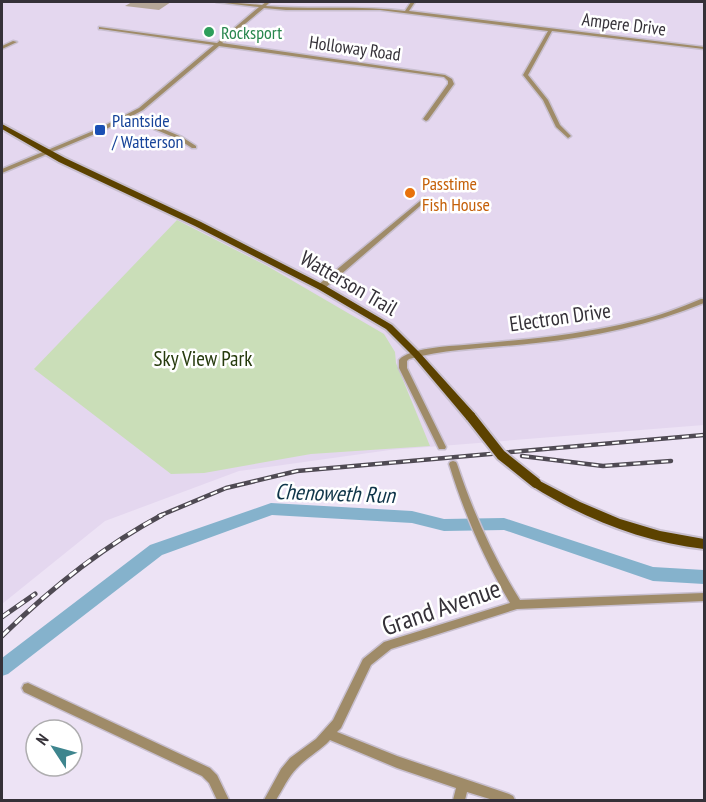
<svg xmlns="http://www.w3.org/2000/svg" width="706" height="802" viewBox="0 0 706 802" font-family="'PT Sans Narrow',sans-serif">
<style>
.built{fill:#e4d7ef}
.green{fill:#cadeb8}
.lines{fill:none;stroke-linecap:round;stroke-linejoin:round}
.river{fill:#85b2cc;fill-rule:evenodd}
.building{fill:#b5a798}
.minor-casing{stroke:#c8bfcf;stroke-width:3}
.major-casing{stroke:#c8bfcf;stroke-width:4}
.minor{fill:#9f8b68;fill-rule:evenodd}
.major{fill:#5c4200;fill-rule:evenodd}
.rail-far1-casing{stroke:#4f4a53;stroke-width:4.5}
.rail-casing{stroke:#4f4a53;stroke-width:5}
.rail-far1{stroke:#fff;stroke-width:2;stroke-dasharray:7;stroke-linecap:butt}
.rail{stroke:#fff;stroke-width:3;stroke-dasharray:9;stroke-linecap:butt}
.major-bridge-casing{stroke:#c8bfcf;stroke-width:14;stroke-linecap:butt}
.major-bridge{stroke:#5c4200;stroke-width:10}
.leisure-dot{fill:#2e9e5b;stroke:#fff;stroke-width:2}
.transit-dot{fill:#1a4fb4;stroke:#fff;stroke-width:2}
.food-dot{fill:#e8710a;stroke:#fff;stroke-width:2}
.labels{text-anchor:middle;dominant-baseline:central;stroke-width:5;stroke-linejoin:round;paint-order:stroke}
.far-street-label{font-size:18px;fill:#353138;stroke:#fff}
.far-leisure-label{font-size:18px;fill:#27864d;stroke:#fff;text-anchor:start}
.far-transit-label{font-size:18px;fill:#164399;stroke:#fff;text-anchor:start}
.far-food-label{font-size:18px;fill:#c56008;stroke:#fff;text-anchor:start}
.street-label{font-size:21px;fill:#353138;stroke:#fff}
.park-label{font-size:21px;fill:#273b0e;stroke:#fff}
.water-label{font-size:22px;font-style:italic;fill:#0f3549;stroke:#fff}
.near-street-label{font-size:26px;fill:#353138;stroke:#fff}
</style>
<rect width="100%" height="100%" fill="#ede3f5"/>
<path class="built" d="M 2,2 L 704,2 L 704,425 L 390,450 L 239,471 L 105,521 L 2,604 Z"/>
<path class="green" d="M 177,220 L 269,267 L 384,334 L 395,352 L 396,363 L 430,446 L 311,454 L 204,473 L 171,474 L 34,369 Z"/>
<g class="lines">
<path class="river" d="M 271,503 L 412,511 L 444,519 L 504,518 L 653,567 L 704,570 L 704,584 L 653,581 L 504,530 L 444,531 L 412,523 L 272,515 L 162,555 L 8,674 L 2,676 L 2,658 L 150,545 Z"/>
</g>
<path class="building" d="M 132,2 L 171,2 L 159,10 L 125,6 Z"/>
<g class="lines">
<g class="minor-casing">
<g id="minor">
<path d="M 216,2 L 225,2 L 262,5 L 266,2 L 270,2 L 266,6 C 312,10 359,5 405,11 L 411,2 L 415,2 L 409,11 L 704,47 L 704,49 L 552,31 L 528,75 L 548,100 L 560,125 L 571,136 L 568,138 L 556,127 L 543,100 L 523,75 L 548,31 L 380,10 L 286,10 L 264,8 L 222,43 L 445,75 L 452,79 L 454,84 L 428,120 L 426,121 L 423,119 L 448,84 L 448,81 L 444,77 L 219,46 L 143,110 L 132,116 L 182,137 L 196,146 L 196,148 L 192,148 L 178,139 L 128,118 L 102,131 L 2,173 L 2,169 L 98,129 L 139,108 L 214,45 L 101,29 L 99,29 L 99,27 L 217,43 L 259,7 Z"/>
<path d="M 13,41 L 17,42 L 2,49 L 2,46 Z"/>
<path d="M 425,197 L 427,198 L 427,200 L 324,289 L 318,289 L 317,287 L 318,285 Z"/>
<path d="M 701,299 L 704,299 L 704,303 C 650,325 594,337 536,343 C 493,348 450,348 409,359 L 407,361 L 407,368 L 446,447 L 445,449 L 439,449 L 438,447 L 399,368 L 399,360 C 409,348 449,346 464,345 C 522,340 580,335 636,321 C 659,316 680,308 701,299 Z"/>
<path d="M 453,461 L 456,462 L 457,464 C 473,512 493,557 520,600 L 704,593 L 704,601 L 517,609 L 391,649 L 371,665 L 341,728 L 337,732 L 397,756 L 509,794 L 513,796 L 515,800 L 493,800 L 467,792 L 465,800 L 453,800 L 456,788 L 397,768 L 330,740 C 320,751 307,757 297,768 C 288,777 283,789 276,800 L 264,800 L 281,769 L 290,758 L 316,739 L 333,720 L 363,659 L 384,642 L 510,603 C 484,559 464,513 449,464 L 450,462 Z"/>
<path d="M 28,683 L 210,768 L 217,775 L 229,800 L 217,800 L 209,783 L 202,776 L 24,692 L 22,688 L 24,684 Z"/>
</g>
</g>
<g class="major-casing">
<g id="major">
<path d="M 2,124 L 65,158 L 201,222 L 324,285 L 392,325 L 419,352 L 475,414 L 476,417 L 475,420 L 467,420 L 413,356 L 386,329 L 318,289 L 195,226 L 59,162 L 2,129 Z"/>
<path d="M 536,479 L 580,502 L 620,519 L 660,531 L 704,539 L 704,549 C 643,542 584,519 532,486 L 530,483 L 532,480 Z"/>
</g>
</g>
<use href="#minor" class="minor"/>
<use href="#major" class="major"/>
<g class="rail-far1-casing">
<g id="rail-far1">
<path d="M 522,456 L 603,466 L 671,461"/>
<path d="M 159,516 L 226,488 L 297,471 L 704,435"/>
</g>
</g>
<g class="rail-casing">
<g id="rail">
<path d="M 2,617 L 35,594"/>
<path d="M 2,636 C 51,588 102,547 162,515"/>
</g>
</g>
<use href="#rail-far1" class="rail-far1"/>
<use href="#rail" class="rail"/>
<g class="major-bridge-casing">
<path id="major-bridge" d="M 471,417 L 501,455 L 536,483"/>
</g>
<use href="#major-bridge" class="major-bridge"/>
</g>
<circle class="leisure-dot" cx="209" cy="32" r="6"/>
<rect class="transit-dot" x="94" y="124" width="12" height="12" rx="3"/>
<circle class="food-dot" cx="410" cy="193" r="6"/>
<g class="labels">
<g class="far-street-label">
<text transform="translate(624 24) rotate(7)">Ampere Drive</text>
<text transform="translate(355 48) rotate(8)">Holloway Road</text>
</g>
<g class="far-leisure-label">
<text x="221" y="32">Rocksport</text>
</g>
<g class="far-transit-label">
<text x="112" y="120">Plantside<tspan x="112" dy="21">/ Watterson</tspan></text>
</g>
<g class="far-food-label">
<text x="422" y="183">Passtime<tspan x="422" dy="21">Fish House</tspan></text>
</g>
<g class="street-label">
<text transform="translate(349 283) rotate(30)">Watterson Trail</text>
<text transform="translate(560 317) rotate(-8)">Electron Drive</text>
</g>
<g class="park-label">
<text x="203" y="358">Sky View Park</text>
</g>
<g class="water-label">
<text transform="translate(335 493) rotate(2)">Chenoweth Run</text>
</g>
<g class="near-street-label">
<text transform="translate(441 607) rotate(-19)">Grand Avenue</text>
</g>
</g>
<rect width="706" height="802" fill="none" stroke="#353138" stroke-width="6"/>
<g transform="translate(54 748) rotate(306)"><circle r="28" fill="#ffffff" stroke="#aeadaf" stroke-width="1.5"/>
<path d="M0-4.5L10 22L0 15L-10 22Z" fill="#3e858e"/>
<text y="-9" font-size="16" font-weight="bold" text-anchor="middle" fill="#353138">N</text>
</g>
</svg>
